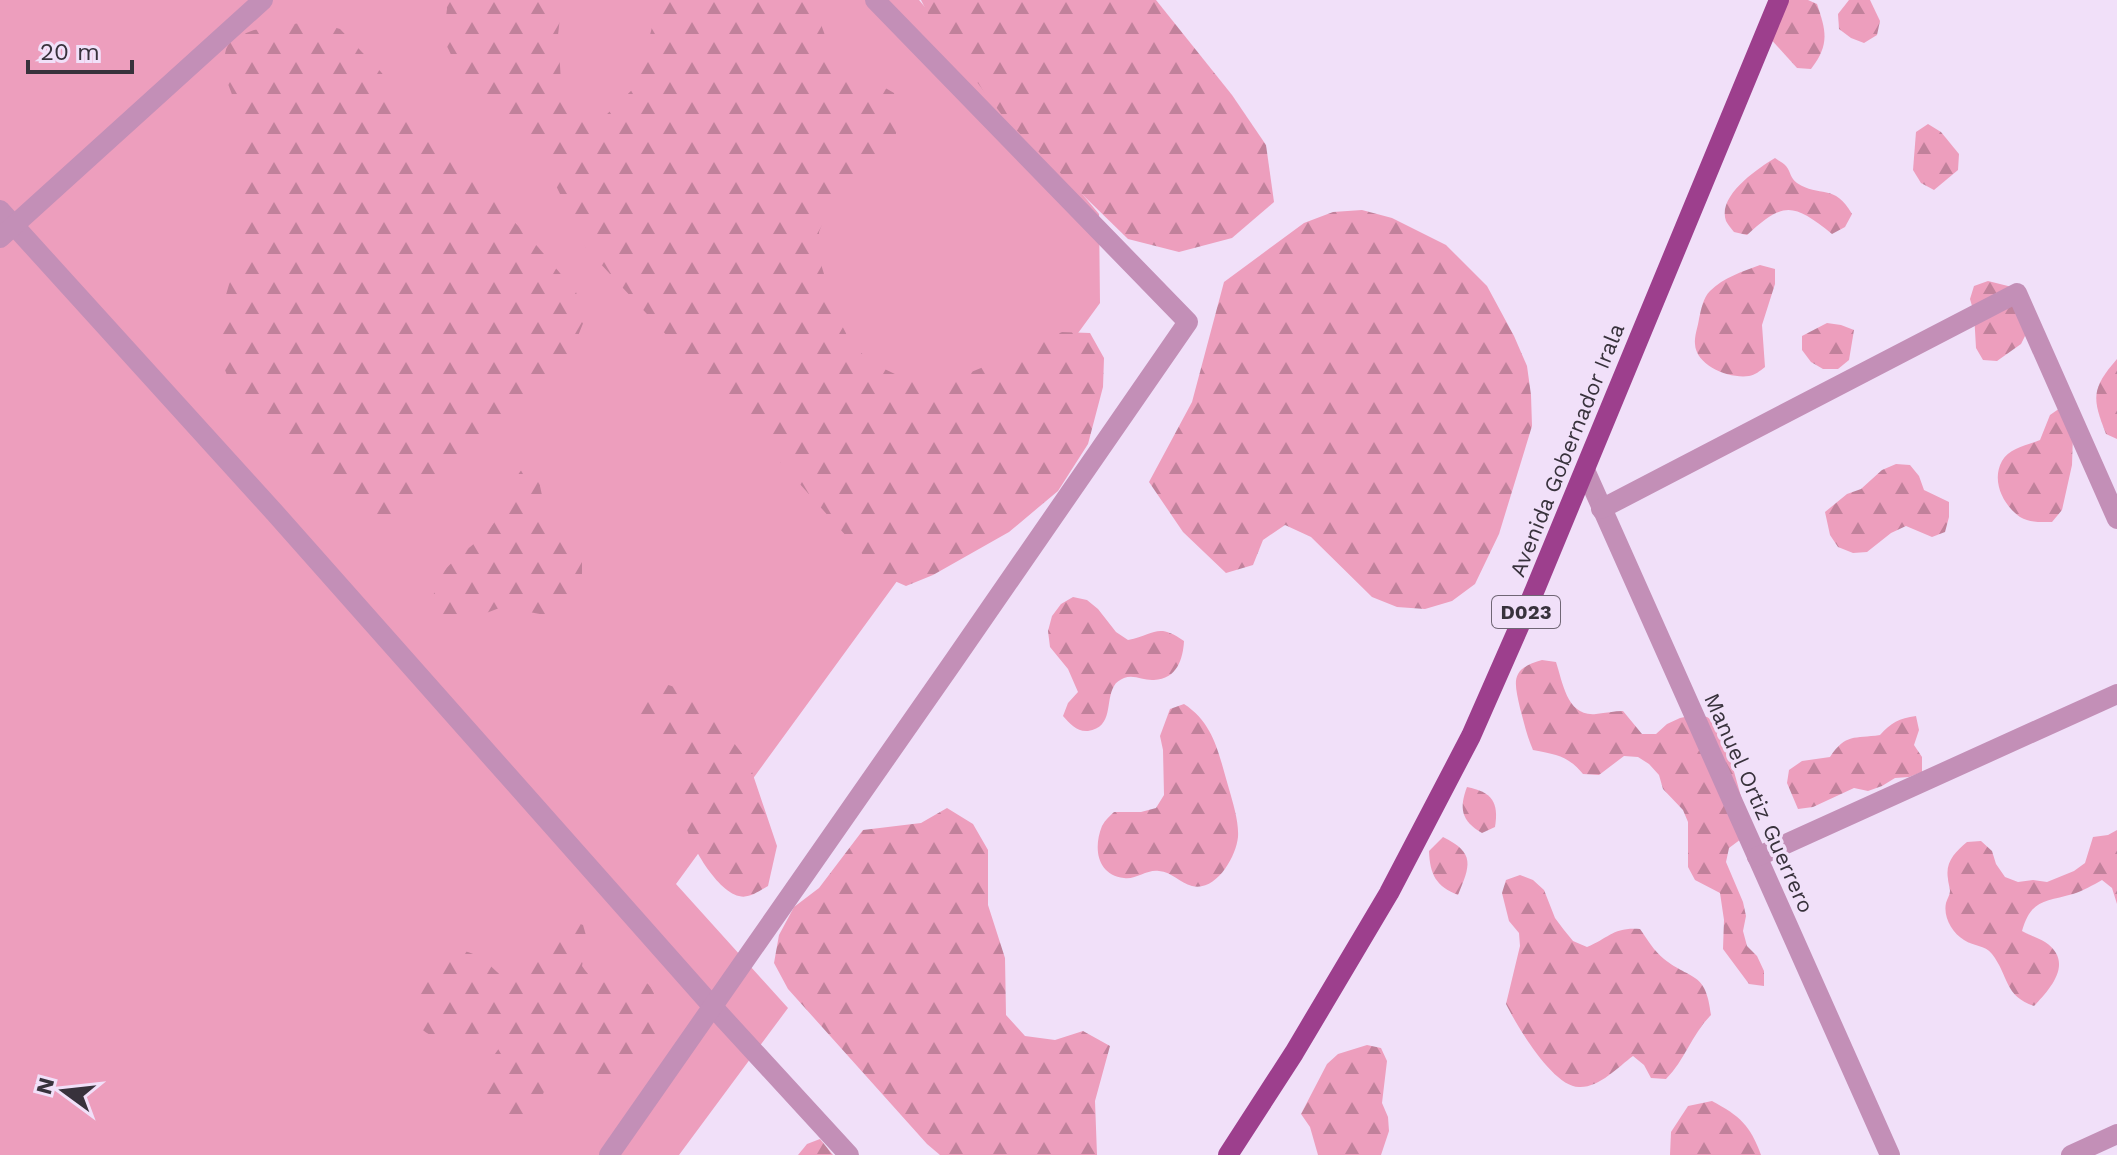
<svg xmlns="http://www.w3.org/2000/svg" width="2117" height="1155" viewBox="0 0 2117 1155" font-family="'Work Sans',sans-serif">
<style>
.green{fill:#ed9ebd}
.forest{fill:url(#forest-firs)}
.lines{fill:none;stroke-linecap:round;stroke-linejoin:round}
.minor{stroke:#c38fb7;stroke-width:20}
.primary{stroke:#9d3f8d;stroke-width:20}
.labels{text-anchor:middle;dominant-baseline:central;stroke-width:7;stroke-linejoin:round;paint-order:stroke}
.shield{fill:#f1e0f9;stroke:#706675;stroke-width:2}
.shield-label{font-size:20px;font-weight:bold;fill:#38323c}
.street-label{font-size:22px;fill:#38323c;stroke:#f1e0f9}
</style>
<defs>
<pattern id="forest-firs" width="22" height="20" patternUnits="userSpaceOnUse" patternTransform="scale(2)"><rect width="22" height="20" fill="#ed9ebd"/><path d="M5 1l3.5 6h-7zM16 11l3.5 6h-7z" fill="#c1819b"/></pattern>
</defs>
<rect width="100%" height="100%" fill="#f1e0f9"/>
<path class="green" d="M 0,0 L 919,0 L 1099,214 L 1100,303 L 676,884 L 788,1008 L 679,1155 L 0,1155 Z"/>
<g class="forest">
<path d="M 446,0 L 562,0 L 558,35 L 562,97 L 575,115 L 589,120 L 604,117 L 632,90 L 641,68 L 654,20 L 655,0 L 812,0 L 826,38 L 844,64 L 894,93 L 901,120 L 891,147 L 877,172 L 829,206 L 819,232 L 820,261 L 837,316 L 850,341 L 870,362 L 897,375 L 924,380 L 954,379 L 981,368 L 1062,332 L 1090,333 L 1104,358 L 1103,387 L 1088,444 L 1058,491 L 1009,532 L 933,575 L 906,586 L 881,575 L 683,353 L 586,248 L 548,169 L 532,148 L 509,130 L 456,65 L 443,38 L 447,9 Z"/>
<path d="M 921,0 L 1156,0 L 1232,95 L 1266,145 L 1274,202 L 1232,238 L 1179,252 L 1128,239 L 1005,119 L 933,24 Z"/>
<path d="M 1782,0 L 1808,0 L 1817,4 C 1826,31 1830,44 1811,69 L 1797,68 L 1768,36 Z"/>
<path d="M 1849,0 L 1870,0 L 1880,21 L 1877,35 L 1864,43 L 1851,38 L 1839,29 L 1838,14 Z"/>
<path d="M 313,21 L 340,29 L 381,72 L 438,141 L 538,247 L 576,292 L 584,321 L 573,348 L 532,389 L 521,416 L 500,436 L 381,525 L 353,514 L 234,394 L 215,343 L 220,315 L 244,234 L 242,121 L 222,68 L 228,40 L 254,30 Z"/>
<path d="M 1928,124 L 1941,132 L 1959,154 L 1958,170 L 1934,190 L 1921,183 L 1913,170 L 1916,132 Z"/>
<path d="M 1775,158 C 1779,161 1783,163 1786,166 C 1791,172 1790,178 1797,183 C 1819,198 1835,183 1852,214 L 1845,227 L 1832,234 C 1793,203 1784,201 1747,235 L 1734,232 C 1731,228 1728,225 1726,221 C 1717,196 1757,169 1775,158 Z"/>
<path d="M 1362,210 L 1392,218 L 1446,245 L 1487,286 L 1514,336 L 1527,366 L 1531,395 L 1532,426 L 1499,534 L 1475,584 L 1452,601 L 1425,609 L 1397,607 L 1372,597 L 1311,537 L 1285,525 L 1263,540 L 1253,565 L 1226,573 L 1183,532 L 1149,482 L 1192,402 L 1224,282 L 1304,223 L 1333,212 Z"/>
<path d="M 1760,265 L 1775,269 L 1775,284 L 1762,325 L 1765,367 C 1760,371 1755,375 1749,376 C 1730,379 1696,366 1695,344 C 1694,337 1698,326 1699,319 C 1701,310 1703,298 1710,291 C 1724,277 1742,272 1760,265 Z"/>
<path d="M 1988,281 L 2016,288 L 2028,330 L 2021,344 L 1997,361 L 1983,360 L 1976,348 L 1974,313 L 1970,299 L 1974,286 Z"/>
<path d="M 1827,323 L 1841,325 L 1854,330 L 1849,360 L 1838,369 L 1823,369 L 1811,362 L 1802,350 L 1802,336 Z"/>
<path d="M 2117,359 L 2117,439 L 2106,434 C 2092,398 2091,389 2117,359 Z"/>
<path d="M 2063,406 L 2073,434 L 2072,465 L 2062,510 L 2052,522 C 2041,522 2030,523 2020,517 C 2003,505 1991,481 2002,461 C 2009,448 2028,445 2040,440 L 2050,415 Z"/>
<path d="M 531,460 L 541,471 L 540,486 L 543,500 L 577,548 L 582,561 L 582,592 L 573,605 L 560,613 L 545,615 L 502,607 L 460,623 L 445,624 L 434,615 C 426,563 472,556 496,520 C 511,498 509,479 531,460 Z"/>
<path d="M 1896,464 L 1910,465 L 1919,476 L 1924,490 L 1949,502 L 1949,517 L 1945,532 L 1932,537 L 1906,526 L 1891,533 L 1867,552 L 1853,553 L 1838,547 L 1830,535 L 1825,512 L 1847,494 L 1861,489 L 1882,470 Z"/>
<path d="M 1073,597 L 1087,600 L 1098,609 L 1116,632 L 1128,640 C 1155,635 1157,622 1184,641 C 1183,659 1177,679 1154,680 C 1144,681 1134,674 1124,678 C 1120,680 1116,682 1114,686 C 1105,701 1114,727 1088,731 C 1077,732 1070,724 1063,716 L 1068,703 L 1078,692 L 1068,669 L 1050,647 L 1048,631 L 1052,616 L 1061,604 Z"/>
<path d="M 1542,660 L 1556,662 C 1563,683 1567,717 1596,714 C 1606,713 1614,711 1623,711 L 1642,734 L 1656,734 L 1667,724 L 1680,718 L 1694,715 L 1707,717 L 1719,725 L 1733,768 L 1745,811 L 1741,839 L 1729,848 L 1726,862 L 1743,902 L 1746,916 L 1743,931 L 1747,946 L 1757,956 L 1764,971 L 1764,986 L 1749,984 L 1723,949 L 1724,920 L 1720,893 L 1695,880 L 1688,867 L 1688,822 L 1683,810 L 1663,789 L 1659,775 L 1649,764 L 1638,757 L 1624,756 L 1599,775 L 1583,774 C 1567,755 1557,755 1533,750 C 1527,736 1524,723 1520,708 C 1514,681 1510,669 1542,660 Z"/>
<path d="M 664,684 C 671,686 677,687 683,690 C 701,702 736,744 749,763 L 777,846 L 768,886 C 759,891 749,899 739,896 C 716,891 686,839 684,817 C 682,801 688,781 682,767 C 672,746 649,734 638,714 L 641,699 Z"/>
<path d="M 1184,704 C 1215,724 1219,756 1229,789 C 1233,803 1239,822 1238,837 C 1236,857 1216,892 1192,886 C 1180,883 1172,872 1159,871 C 1147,869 1136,880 1124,878 C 1097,875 1093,848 1102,826 C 1105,820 1110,816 1114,812 L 1141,812 L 1156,808 L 1164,795 L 1163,750 L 1160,736 L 1170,709 Z"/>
<path d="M 1916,716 L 1919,730 L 1914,745 L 1922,757 L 1922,772 L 1909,777 L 1895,778 L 1882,786 L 1868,791 L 1854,788 L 1813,807 L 1798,809 L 1787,783 L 1789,770 L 1802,761 L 1830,757 C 1846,733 1854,739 1880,735 C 1891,723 1899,718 1916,716 Z"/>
<path d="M 1467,787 C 1492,792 1499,802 1495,827 L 1482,833 C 1461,821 1459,808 1467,787 Z"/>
<path d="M 947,808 L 973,824 L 988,850 L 988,905 L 1005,958 L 1006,1015 L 1025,1036 L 1055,1040 L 1083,1031 L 1110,1046 L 1095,1101 L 1097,1155 L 940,1155 L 927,1144 L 788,989 L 774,963 L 779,935 L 794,907 L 819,888 L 863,830 L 921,823 Z"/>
<path d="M 2117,830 L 2117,904 L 2112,888 L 2102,880 C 2093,885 2083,891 2073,894 C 2045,902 2031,899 2022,931 C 2029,935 2038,938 2045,942 C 2075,962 2050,989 2034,1006 C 2004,996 2009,976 1992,954 C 1985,945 1973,946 1964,940 C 1952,933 1943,917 1946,903 C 1947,899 1950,895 1950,891 C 1950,888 1948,882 1948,879 C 1945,862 1955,852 1967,842 L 1981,841 L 1992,851 L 1996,864 L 2005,877 L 2018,882 L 2033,880 L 2047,882 L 2074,871 L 2085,863 L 2093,837 L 2108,835 Z"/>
<path d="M 1443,837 C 1476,853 1470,866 1458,895 C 1436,886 1430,875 1429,851 Z"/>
<path d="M 1520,875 L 1533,880 L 1544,890 L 1555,918 L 1564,930 L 1573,941 L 1587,947 C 1609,938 1613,927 1640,929 C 1647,939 1654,951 1664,959 C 1692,981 1706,971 1711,1015 C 1692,1034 1685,1060 1666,1079 L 1651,1078 L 1644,1065 L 1633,1056 C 1618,1067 1599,1088 1579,1087 C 1553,1087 1517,1026 1506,1004 L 1520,946 L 1519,933 L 1509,921 L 1502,893 L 1506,880 Z"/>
<path d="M 570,920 L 583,925 L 587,939 L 582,966 C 598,990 607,982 632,975 C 638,977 644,980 648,984 C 657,995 661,1011 659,1025 C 655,1045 634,1086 611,1084 C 597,1083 584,1069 574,1061 L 559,1062 C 546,1079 543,1098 534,1117 C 521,1122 511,1124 498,1116 C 490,1112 487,1104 484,1096 C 475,1070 499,1054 508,1033 C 497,1033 486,1033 475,1034 C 448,1039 434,1045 414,1021 C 415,1008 422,977 429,966 C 437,953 454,948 468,952 C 482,956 493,969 504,978 L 519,976 L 554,926 Z"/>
<path d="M 1367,1045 L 1381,1048 L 1387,1061 L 1382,1103 L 1388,1117 L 1389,1131 L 1381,1155 L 1318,1155 L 1310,1127 L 1301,1114 L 1327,1064 L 1338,1054 Z"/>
<path d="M 1712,1101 C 1740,1116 1750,1125 1761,1155 L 1670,1155 L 1671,1132 L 1688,1106 Z"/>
<path d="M 820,1139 L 833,1155 L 798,1155 L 807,1144 Z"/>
</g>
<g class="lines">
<g class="minor">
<path d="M 0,210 L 275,513 L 713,1007 L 849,1155"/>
<path d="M 0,238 L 263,0"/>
<path d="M 1585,470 L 1890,1155"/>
<path d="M 1601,509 L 2017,293 L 2117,519"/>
<path d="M 1757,857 L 2117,694"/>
<path d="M 609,1155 L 953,662 L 1188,322 L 875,0"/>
<path d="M 2071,1155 L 2117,1134"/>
</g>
<path class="primary" d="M 1228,1155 L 1294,1053 L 1389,893 L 1471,736 L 1529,604 L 1779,0"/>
</g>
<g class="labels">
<rect class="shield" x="1492" y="596" width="68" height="32" rx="6"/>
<g class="shield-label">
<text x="1526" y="612">D023</text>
</g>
<g class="street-label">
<text transform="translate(1567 450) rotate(-68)">Avenida Gobernador Irala</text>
<text transform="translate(1759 803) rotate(66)">Manuel Ortiz Guerrero</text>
</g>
</g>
<g transform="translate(64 1091) rotate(285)" stroke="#f1e0f9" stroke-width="6" paint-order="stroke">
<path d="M0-6L14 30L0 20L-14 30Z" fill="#38323c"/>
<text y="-12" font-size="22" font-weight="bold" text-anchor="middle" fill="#38323c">N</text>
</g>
<path d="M28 60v12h104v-12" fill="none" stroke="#38323c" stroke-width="4"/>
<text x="40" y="60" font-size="24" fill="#38323c" stroke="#f1e0f9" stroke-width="6" paint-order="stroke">20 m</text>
</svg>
